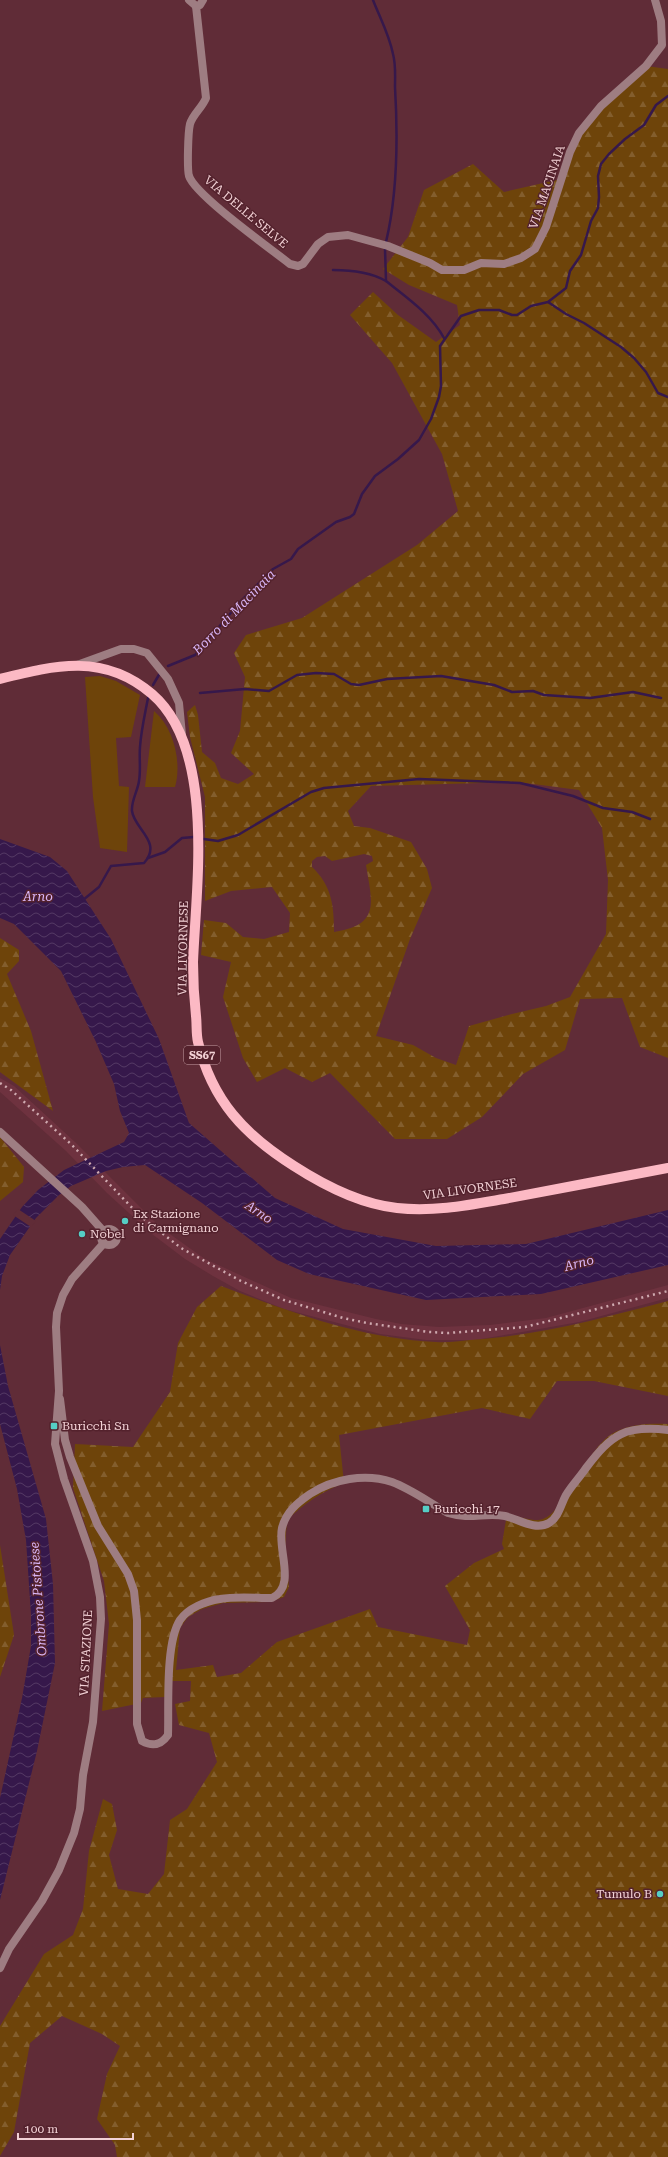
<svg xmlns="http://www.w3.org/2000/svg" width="668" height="2157" viewBox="0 0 668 2157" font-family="'Roboto Serif',serif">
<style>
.built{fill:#6e323f}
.forest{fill:url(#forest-firs);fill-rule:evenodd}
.garden{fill:#6e440a}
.water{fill:url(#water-waves)}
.pier{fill:#602c37}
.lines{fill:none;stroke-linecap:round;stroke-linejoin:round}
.stream{stroke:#36184b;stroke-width:2.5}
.minor{stroke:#9e7d82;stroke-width:8}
.tertiary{stroke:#9e7d82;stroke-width:8}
.primary{stroke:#fcb9c4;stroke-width:10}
.rail{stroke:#cfaab0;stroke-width:2.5;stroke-dasharray:2 4;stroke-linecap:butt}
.poi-dot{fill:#55cec5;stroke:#54222d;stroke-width:1.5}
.labels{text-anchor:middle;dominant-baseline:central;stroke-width:3;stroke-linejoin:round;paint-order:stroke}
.shield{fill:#54222d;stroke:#c39ca3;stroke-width:1}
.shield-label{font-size:11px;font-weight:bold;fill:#f2d1d5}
.street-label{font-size:12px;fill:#f2d1d5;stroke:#54222d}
.poi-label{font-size:12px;fill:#f2d1d5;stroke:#54222d;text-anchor:start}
.water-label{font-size:13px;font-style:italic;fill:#d9b6f8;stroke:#54222d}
</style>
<defs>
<pattern id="forest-firs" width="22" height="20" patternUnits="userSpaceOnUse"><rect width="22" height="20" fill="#6e440a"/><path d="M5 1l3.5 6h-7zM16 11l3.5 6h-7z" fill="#835e2d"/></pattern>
<pattern id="water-waves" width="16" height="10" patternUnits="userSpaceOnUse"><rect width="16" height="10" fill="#36184b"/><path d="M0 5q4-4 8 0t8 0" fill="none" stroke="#543964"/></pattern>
</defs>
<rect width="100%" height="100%" fill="#602c37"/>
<path class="built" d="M 0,1078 L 14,1086 L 75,1142 L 160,1227 L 205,1259 L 291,1298 L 376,1319 L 401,1324 L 439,1327 L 490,1325 L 546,1318 L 668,1285 L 668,1298 L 579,1322 L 476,1340 L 426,1340 L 380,1334 L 284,1309 L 240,1291 L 213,1276 L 185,1259 L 152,1234 L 107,1193 L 66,1151 L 0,1092 Z"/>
<g class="forest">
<path d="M 646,66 L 668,69 L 668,1058 L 640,1047 L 622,998 L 580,999 L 565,1050 L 523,1074 L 482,1117 L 447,1139 L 395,1139 L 330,1073 L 312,1082 L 285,1068 L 257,1082 L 243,1058 L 223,997 L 231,962 L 201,955 L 204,920 L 226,923 L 243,937 L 264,939 L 289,932 L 290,913 L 272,887 L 231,891 L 205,901 L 205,797 L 190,737 L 187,712 L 195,705 L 198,715 L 202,752 L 215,763 L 221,778 L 238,784 L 254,774 L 231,753 L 240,731 L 245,677 L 234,653 L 246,635 L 302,618 L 417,545 L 458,511 L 442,454 L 392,363 L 350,315 L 373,292 L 398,315 L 436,342 L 460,325 L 457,305 L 409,285 L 383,269 L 408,237 L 424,190 L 473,164 L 504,192 L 561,179 L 579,133 ZM 518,782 L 579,790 L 602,828 L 608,880 L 606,934 L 570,997 L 546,1006 L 512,1014 L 469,1026 L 456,1065 L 436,1058 L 413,1045 L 376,1036 L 410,939 L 432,888 L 427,869 L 411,842 L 370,828 L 354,826 L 348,811 L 371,786 ZM 364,854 L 372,856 L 373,861 L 366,865 C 372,902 381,925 334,932 C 334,906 332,886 312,867 L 312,861 L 317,857 L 325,856 L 332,861 Z"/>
<path d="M 0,938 L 19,950 L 19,961 L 7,974 L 31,1031 L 53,1111 L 0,1072 Z"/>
<path d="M 0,1137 L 24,1167 L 23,1182 L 0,1201 Z"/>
<path d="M 221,1286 C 290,1312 362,1339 436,1342 C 447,1343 459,1341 470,1340 C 537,1336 603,1318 668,1301 L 668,1396 L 594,1381 L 557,1381 L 530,1419 L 482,1408 L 339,1435 L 344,1483 C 321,1492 305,1503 287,1520 L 285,1548 L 289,1587 L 284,1597 L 270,1602 L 223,1603 L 202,1609 L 188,1617 L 180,1628 L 176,1670 L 213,1665 L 217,1677 L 241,1673 L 277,1642 L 370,1609 L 378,1627 L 467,1645 L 470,1630 L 445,1586 L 474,1563 L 504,1549 L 502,1544 L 507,1514 C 517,1516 528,1520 538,1520 C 564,1520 586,1444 617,1431 C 633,1424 651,1423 668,1424 L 668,2157 L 117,2157 L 115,2145 L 97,2119 L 107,2074 L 120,2046 L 102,2034 L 62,2016 L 30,2043 L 14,2132 L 0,2156 L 0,2026 L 44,1954 L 73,1935 L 83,1909 L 89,1851 L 103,1799 L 112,1804 L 117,1830 L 109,1855 L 118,1889 L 148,1894 L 164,1874 L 170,1820 L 187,1809 L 217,1762 L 209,1733 L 179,1725 L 175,1704 L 190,1701 L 191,1681 L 165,1681 L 165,1697 L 143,1698 L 141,1703 L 102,1711 L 109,1624 L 104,1581 L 73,1488 L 75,1444 L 133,1447 L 170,1392 L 178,1343 L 197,1307 Z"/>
<path d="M 0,1545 L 14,1635 L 0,1677 Z"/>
</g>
<g class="garden">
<path d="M 100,676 L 116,681 L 140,695 L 131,737 L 116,738 L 119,786 L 129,787 L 127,852 L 100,848 L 93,797 L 85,677 Z"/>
<path d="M 154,711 C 174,728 182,763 175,787 L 145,787 Z"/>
</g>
<g class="water">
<path d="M 0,839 L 50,857 L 67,871 L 111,939 L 159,1039 L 189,1123 L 275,1198 L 343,1229 L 436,1246 L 526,1244 L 668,1210 L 668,1265 L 541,1294 L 426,1300 L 309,1274 L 277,1260 L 202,1203 L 145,1165 L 123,1167 L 106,1171 L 71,1186 L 59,1195 L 36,1218 L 10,1255 L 2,1276 L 0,1290 L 0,1239 L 22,1207 L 38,1190 L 64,1170 L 124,1142 L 129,1133 L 120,1111 L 114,1084 L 96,1042 L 61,971 L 14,924 L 0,918 Z"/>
<path d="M 0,1345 L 8,1386 L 46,1519 L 53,1584 L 55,1663 L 37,1751 L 0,1900 L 0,1798 L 22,1698 L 31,1646 L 31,1615 L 26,1540 L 17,1489 L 0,1424 Z"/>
</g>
<path class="pier" d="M 18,1209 L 36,1221 L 31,1227 L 13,1215 Z"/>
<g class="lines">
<g class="stream">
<path d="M 373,0 C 380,18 389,34 393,54 C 396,65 395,76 395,87 C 398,138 398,192 386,242"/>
<path d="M 385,249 L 386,281 C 407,298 431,314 444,338"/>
<path d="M 333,270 C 352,270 370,272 386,281"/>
<path d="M 548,302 L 566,314 L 584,323 L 621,347 L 634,358 L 646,372 L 658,393 L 668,397"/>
<path d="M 168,666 L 195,655 L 241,601 L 273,569 L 291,559 L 298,549 L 336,522 L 350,517 L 354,514 L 362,494 L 375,476 L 398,459 L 419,440 L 431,419 L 439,397 L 441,386 L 440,346 L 461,316 L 479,310 L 499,310 L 512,315 L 517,315 L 531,306 L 548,302 L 566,288 L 570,271 L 581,255 L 591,221 L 598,208 L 599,197 L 598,176 L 601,164 L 609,154 L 625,139 L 644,125 L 656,105 L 668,96"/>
<path d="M 153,685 L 160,673"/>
<path d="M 200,693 L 245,689 L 269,691 L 297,675 L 316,673 L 334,674 L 351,684 L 359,685 L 387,679 L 441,676 L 494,685 L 512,692 L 533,691 L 544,695 L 590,698 L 633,692 L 661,698"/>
<path d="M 204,839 L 218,841 L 238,835 L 311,792 L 324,788 L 419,779 L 520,783 L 573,796 L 603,808 L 632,812 L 650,819"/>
<path d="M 148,858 L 165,852 L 182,838 L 194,837"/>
<path d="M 83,900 L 99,887 L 111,866 L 144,863 C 163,842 134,829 132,811 C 131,801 138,790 139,781 C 141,770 139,758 140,747 C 141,731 145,714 148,698"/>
</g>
<g class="minor">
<path d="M 189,0 L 196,6"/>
<path d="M 196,6 L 206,98 C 202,108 193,114 190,124 C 188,132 187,169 189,176 C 195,195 271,249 290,264 L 298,266 L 303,264 L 318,244 L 328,237 L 348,235 L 388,246 L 430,263 L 442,270 L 464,270 L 481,263 L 504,264 L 521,258 L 535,249 L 546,227 L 570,152 L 579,133 L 601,106 L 646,66 L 662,45 L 661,21 L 655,0"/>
<path d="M 196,6 L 200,5 L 203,0"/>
<path d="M 77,665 L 121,649 L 134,649 L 147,653 L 168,679 L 179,703 L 182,735"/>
<path d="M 60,1399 L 65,1440 L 70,1457 L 98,1526 L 128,1574 L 134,1591 L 137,1620 L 137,1724 L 142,1741 C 153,1747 161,1745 168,1735 C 169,1707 165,1643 180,1620 C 188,1608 206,1601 220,1599 C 236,1596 255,1598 272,1598 C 297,1586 277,1550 282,1528 C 286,1512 297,1503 310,1494 C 333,1479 365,1473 392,1482 C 411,1489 430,1503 448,1513 C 470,1520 486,1512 505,1516 C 518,1519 535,1531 549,1523 C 559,1517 561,1504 566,1495 C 572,1485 580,1477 586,1468 C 612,1434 625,1425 668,1430"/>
</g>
<g class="tertiary">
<path d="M 0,1132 L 82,1207 L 104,1232"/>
<circle cx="109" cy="1237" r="8"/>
<path d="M 0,1968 L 9,1949 L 42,1901 L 59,1870 L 74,1833 L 80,1809 L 83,1775 L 93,1722 L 101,1619 L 100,1597 L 93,1561 L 64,1479 L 55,1444 L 59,1391 L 56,1327 L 57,1313 L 63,1295 L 72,1279 L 104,1243"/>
</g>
<path class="primary" d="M 0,679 C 56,665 104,653 152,694 C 216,749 196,886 193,962 C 193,980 194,998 196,1016 C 197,1024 196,1034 198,1042 C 212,1101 245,1135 294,1166 C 325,1186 360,1204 397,1208 C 434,1212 469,1205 504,1199 C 559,1189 613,1178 668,1168"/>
<path class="rail" d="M 0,1083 L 11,1090 L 72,1145 L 139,1215 L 181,1248 L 241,1281 L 284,1300 L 343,1318 L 367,1323 L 429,1332 L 448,1333 L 525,1327 L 668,1291"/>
</g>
<g class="poi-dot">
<circle cx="125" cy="1221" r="4"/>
<circle cx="82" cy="1234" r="4"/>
<rect x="50" y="1422" width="8" height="8" rx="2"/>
<rect x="422" y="1505" width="8" height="8" rx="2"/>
<circle cx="660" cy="1894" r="4"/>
</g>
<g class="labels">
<rect class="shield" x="184" y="1046" width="36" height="18" rx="3"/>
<g class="shield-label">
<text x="202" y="1055">SS67</text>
</g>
<g class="street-label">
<text transform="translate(547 187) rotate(-71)">VIA MACINAIA</text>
<text transform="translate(246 212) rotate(40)">VIA DELLE SELVE</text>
<text transform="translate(183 948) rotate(-89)">VIA LIVORNESE</text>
<text transform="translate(470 1189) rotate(-8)">VIA LIVORNESE</text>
<text transform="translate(86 1653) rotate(-87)">VIA STAZIONE</text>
</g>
<g class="poi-label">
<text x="133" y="1214">Ex Stazione<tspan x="133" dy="14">di Carmignano</tspan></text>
<text x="90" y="1234">Nobel</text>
<text x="62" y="1426">Buricchi Sn</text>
<text x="434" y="1509">Buricchi 17</text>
<text x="652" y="1894" text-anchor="end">Tumulo B</text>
</g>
<g class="water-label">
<text transform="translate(234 612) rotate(-46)">Borro di Macinaia</text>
<text x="38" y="896">Arno</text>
<text transform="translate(259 1212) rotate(34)">Arno</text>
<text transform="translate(579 1263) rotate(-14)">Arno</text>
<text transform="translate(38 1599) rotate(-94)">Ombrone Pistoiese</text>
</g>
</g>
<path d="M18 2133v6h115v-6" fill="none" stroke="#f2d1d5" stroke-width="2"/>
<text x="24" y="2133" font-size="12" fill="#f2d1d5" stroke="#54222d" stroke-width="3" paint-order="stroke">100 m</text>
</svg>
